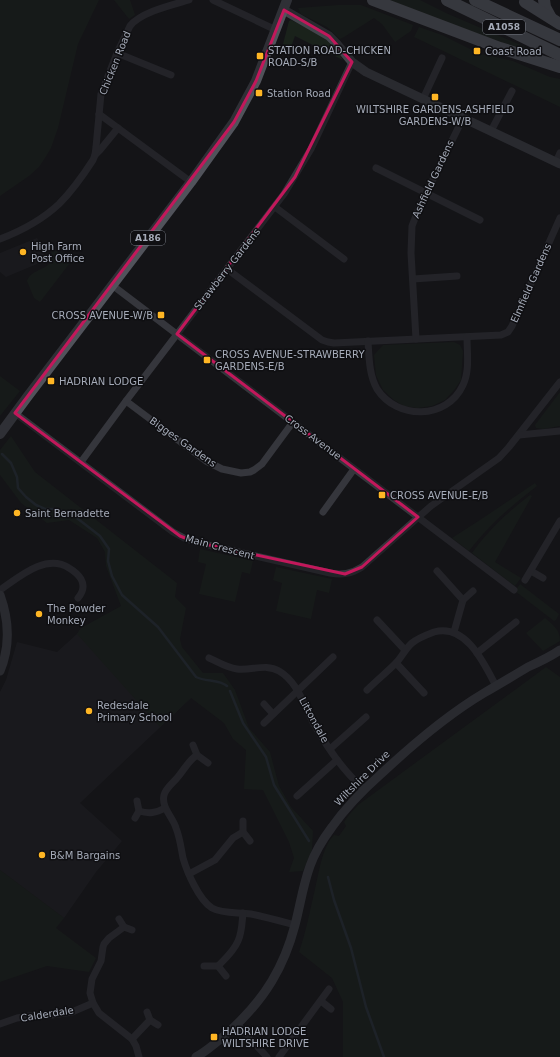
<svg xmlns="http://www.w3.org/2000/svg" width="560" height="1057" viewBox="0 0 560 1057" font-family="'DejaVu Sans',sans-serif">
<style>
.built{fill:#202024}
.green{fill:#1a221b}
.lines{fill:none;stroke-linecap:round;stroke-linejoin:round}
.stream{stroke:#29333c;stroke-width:2.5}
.street{stroke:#35363c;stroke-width:7}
.secondary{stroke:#43454c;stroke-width:9}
.primary{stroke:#51535b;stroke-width:10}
.highway{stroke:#61646d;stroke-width:12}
.marked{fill:none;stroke:#c2185b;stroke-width:3;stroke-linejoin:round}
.poi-dot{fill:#ffb624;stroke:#0f0f12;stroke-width:1.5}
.labels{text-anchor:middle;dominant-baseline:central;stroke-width:3;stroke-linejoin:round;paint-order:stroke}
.shield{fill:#0f0f12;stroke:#787c86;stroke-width:1}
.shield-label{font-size:9px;font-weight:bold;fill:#a5abb8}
.poi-label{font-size:10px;fill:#a5abb8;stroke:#0f0f12;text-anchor:start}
.street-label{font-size:10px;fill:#a5abb8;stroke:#0f0f12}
</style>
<rect width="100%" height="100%" fill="#141417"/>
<g class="built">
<path d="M 37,238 L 45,253 L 37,264 L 6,277 L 0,272 L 0,253 Z"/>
<path d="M 81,628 L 191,698 L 80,803 L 122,841 L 96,872 L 64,918 L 0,870 L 0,692 L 6,680 L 17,642 L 57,652 L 77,634 Z"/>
</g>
<g class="green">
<path d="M 0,0 L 99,0 L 78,44 L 58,128 L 51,148 L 45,158 L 39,167 L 29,176 L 0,196 Z"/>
<path d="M 114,0 L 130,0 L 135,15 L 129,19 Z"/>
<path d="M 384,0 L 420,0 L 446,13 L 530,49 L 529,53 Z"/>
<path d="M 338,5 L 361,5 L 413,25 L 411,31 L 395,42 L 382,24 L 374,18 L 344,37 L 340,39 L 327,27 L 301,14 L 298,8 Z"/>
<path d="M 291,20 L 324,36 L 333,45 L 343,60 L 295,36 L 291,47 L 283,44 L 289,21 Z"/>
<path d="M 419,27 L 442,35 L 470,49 L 475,53 L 486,55 L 513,61 L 550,77 L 560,79 L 560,107 L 414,37 Z"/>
<path d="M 53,250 L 69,255 L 73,259 L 40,302 L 34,298 L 27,281 C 32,266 56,272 51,251 Z"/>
<path d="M 454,342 L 460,345 L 463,351 L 461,380 L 455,389 L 445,400 L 432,406 L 417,408 L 404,406 L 394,400 L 383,390 L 376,375 L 374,355 L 383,345 Z"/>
<path d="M 0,376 L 20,391 L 0,416 Z"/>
<path d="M 560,392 L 560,426 L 543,429 L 536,428 L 535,425 Z"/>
<path d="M 11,436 L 35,472 L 177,583 L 175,597 L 186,608 L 180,639 L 182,647 L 203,673 L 223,673 L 235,690 L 249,728 L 270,752 L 279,786 L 291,807 L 313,831 L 312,850 L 303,871 L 289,872 L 294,858 L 289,842 L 263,790 L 244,789 L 246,750 L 233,739 L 224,723 L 191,698 L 160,727 L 77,634 L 81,628 L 121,606 L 106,566 L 105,552 L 97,538 L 69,520 L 47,523 L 21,503 L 0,475 L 0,450 Z"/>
<path d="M 535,483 L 537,486 C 511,506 489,525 469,551 L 452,538 L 483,518 Z"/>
<path d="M 530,495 L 532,496 L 495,562 L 521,578 L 515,586 L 472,553 C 489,529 507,513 530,495 Z"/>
<path d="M 200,549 L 253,561 L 250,574 L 242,572 L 235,602 L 199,594 L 206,564 L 198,562 Z"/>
<path d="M 276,567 L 332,579 L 329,593 L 317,590 L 311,619 L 276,611 L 282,583 L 273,580 Z"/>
<path d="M 520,584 L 559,614 L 556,620 L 554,621 L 515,591 Z"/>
<path d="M 545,618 C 553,625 560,629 560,641 L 543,651 L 526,633 Z"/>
<path d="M 546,667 L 560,677 L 560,1057 L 343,1057 L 343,1002 L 332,978 L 299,952 C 306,932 310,910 315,889 C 319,873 322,847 334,835 L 339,836 L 346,826 L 344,822 L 349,815 L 358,805 Z"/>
<path d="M 0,870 L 64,918 L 56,928 L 96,958 L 89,972 L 47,966 L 0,982 Z"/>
</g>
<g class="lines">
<g class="stream">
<path d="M 2,454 L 11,463 L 17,477 L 18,488 L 26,497 L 36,505 L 45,509 L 56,509 L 73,515 L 100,536 L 109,549 L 108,561 L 112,576 L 122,595 L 158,627 L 196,677 C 206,682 219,679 227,686"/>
<path d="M 230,691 L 243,723 L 266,757 L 274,785 L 309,841"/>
<path d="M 328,877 L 334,900 L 351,948 L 366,1007 L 384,1057"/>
</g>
<g class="street">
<path d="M 213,0 L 276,30"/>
<path d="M 117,53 L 171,75"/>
<path d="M 423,99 L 442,58"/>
<path d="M 99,114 L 191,182"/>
<path d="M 491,131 L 512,91"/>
<path d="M 95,155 L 100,150 L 118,128"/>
<path d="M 556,162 L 560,153"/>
<path d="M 376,168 L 480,220"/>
<path d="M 275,207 L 344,259"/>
<path d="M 0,239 C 21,231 43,219 59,204 C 70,193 84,174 93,160 L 95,155 L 96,147 L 101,94 L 117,53 L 130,26 C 141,12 172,5 189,0"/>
<path d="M 227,269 L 322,340 L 328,342 L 334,343 L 501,335 L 508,332 L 512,326 L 560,218"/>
<path d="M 413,279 L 457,276"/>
<path d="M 112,285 L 514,590"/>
<path d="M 416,339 L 411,253 L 412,226 L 419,208 L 463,118"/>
<path d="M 368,341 C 369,357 369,375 377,389 C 397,420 447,420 463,385 C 470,370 467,353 467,337"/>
<path d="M 126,401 L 206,461 L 222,469 L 241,473 L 250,472 L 254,470 L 262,464 L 293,422"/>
<path d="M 15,413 L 173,532 L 184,538 L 195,542 L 330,573 C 342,575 351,574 362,567 L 431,506 L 499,458 L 509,447 L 560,382"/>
<path d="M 519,435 L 560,431"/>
<path d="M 81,462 L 126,401 L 284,194 L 311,149 L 352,62"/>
<path d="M 323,512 L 354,469"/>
<path d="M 437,571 L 463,600 L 454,632"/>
<path d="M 531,571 L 543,578"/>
<path d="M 525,580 L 560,521"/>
<path d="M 0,590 C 19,577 46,553 69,568 C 74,571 78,574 81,579 C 85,586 83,592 78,598"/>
<path d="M 463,600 L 473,591"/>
<path d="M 377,620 L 405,650"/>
<path d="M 477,653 L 516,622"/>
<path d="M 209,658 C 218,662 227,668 237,669 C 251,671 266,663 279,671 C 298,682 304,706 314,724 C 328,749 343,771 364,789"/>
<path d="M 396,663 L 424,693"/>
<path d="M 367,690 C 376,681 387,672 396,663 C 402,657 405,649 412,643 C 418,638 426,635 434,632 C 466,623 484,663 496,686"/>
<path d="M 264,704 L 273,714"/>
<path d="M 264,723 L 333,657"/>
<path d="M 193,745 L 197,755 L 208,763"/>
<path d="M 330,749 L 366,717"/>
<path d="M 197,755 C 188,761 184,770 177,778 C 173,783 166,788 164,795 C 161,808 173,817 176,828 C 180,838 181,848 183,858 C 187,872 199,900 212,908 C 223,914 238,912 251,914 C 266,917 280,921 295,925"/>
<path d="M 297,796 L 337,760"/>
<path d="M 139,811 C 149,814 156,813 165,808"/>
<path d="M 135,818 L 139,811 L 137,801"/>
<path d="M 243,821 L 243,832 L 250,841"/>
<path d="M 189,874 L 215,860 L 233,838 L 243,832"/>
<path d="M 119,919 L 124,927 L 132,930"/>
<path d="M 124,927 L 109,938 L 104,944 L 103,947 L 101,961 L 92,979 L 90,993 L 93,1003 L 99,1013 L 132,1039 L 136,1046 L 139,1057"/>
<path d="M 204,966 L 218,966 L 226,976"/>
<path d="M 218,966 C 225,959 234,951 238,941 C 242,933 242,922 243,913"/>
<path d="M 321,1001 L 331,1009"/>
<path d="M 147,1012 L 150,1020 L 158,1025"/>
<path d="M 0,1024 L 17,1018 L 29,1016 L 52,1015 L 72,1012 L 93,1003"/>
<path d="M 237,1024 L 267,1057"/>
<path d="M 132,1039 L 150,1020"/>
<path d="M 279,1057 L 329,989"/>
</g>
<g class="secondary">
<path d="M 284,10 L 329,36 L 336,43 L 352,62 L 366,72 L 560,164"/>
<path d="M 0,595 C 9,620 10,647 0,671"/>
<path d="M 196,1057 C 210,1049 222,1038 234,1027 C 265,998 284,967 295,925 C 300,906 303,885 310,866 C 315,852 323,839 332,827 C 346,807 363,790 381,774 C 412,745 447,715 484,693 C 498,685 513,676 528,667 C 539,662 550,657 560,650"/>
</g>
<path class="primary" d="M 0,434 L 28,396 L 191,182 L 234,122 L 256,81 L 287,0"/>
<g class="highway">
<path d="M 373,0 L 500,48 L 560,67"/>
<path d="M 447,0 L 560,55"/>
<path d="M 475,0 L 560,40"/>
<path d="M 544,0 L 545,7 L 551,18"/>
<path d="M 525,2 L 560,24"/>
</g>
</g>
<path d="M0 0H560V1057H0ZM 284,10 L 329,36 L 352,62 L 295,177 L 177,334 L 418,517 L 362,567 L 345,574 L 195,542 L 180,536 L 15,413 L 234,122 L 256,81 Z" fill="#141417" fill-opacity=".55" fill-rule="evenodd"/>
<path class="marked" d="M 284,10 L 329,36 L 352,62 L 295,177 L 177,334 L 418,517 L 362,567 L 345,574 L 195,542 L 180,536 L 15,413 L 234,122 L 256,81 Z"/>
<g class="poi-dot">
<rect x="473" y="47" width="8" height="8" rx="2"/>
<rect x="256" y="52" width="8" height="8" rx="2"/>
<rect x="255" y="89" width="8" height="8" rx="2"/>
<rect x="431" y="93" width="8" height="8" rx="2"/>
<circle cx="23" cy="252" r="4"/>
<rect x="157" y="311" width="8" height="8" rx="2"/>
<rect x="203" y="356" width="8" height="8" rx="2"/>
<rect x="47" y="377" width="8" height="8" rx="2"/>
<rect x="378" y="491" width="8" height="8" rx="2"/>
<circle cx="17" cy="513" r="4"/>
<circle cx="39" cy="614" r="4"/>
<circle cx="89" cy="711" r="4"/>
<circle cx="42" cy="855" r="4"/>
<rect x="210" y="1033" width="8" height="8" rx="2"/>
</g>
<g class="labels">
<g class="shield">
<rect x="483" y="20" width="42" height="14" rx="3"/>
<rect x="131" y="231" width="34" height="14" rx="3"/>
</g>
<g class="shield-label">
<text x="504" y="27">A1058</text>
<text x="148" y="238">A186</text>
</g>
<g class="poi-label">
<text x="268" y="50">STATION ROAD-CHICKEN<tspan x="268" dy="12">ROAD-S/B</tspan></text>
<text x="485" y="51">Coast Road</text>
<text x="267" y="93">Station Road</text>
<text x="435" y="109" text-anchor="middle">WILTSHIRE GARDENS-ASHFIELD<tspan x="435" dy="12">GARDENS-W/B</tspan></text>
<text x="31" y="246">High Farm<tspan x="31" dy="12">Post Office</tspan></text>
<text x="153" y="315" text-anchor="end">CROSS AVENUE-W/B</text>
<text x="215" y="354">CROSS AVENUE-STRAWBERRY<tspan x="215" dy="12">GARDENS-E/B</tspan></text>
<text x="59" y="381">HADRIAN LODGE</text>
<text x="390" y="495">CROSS AVENUE-E/B</text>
<text x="25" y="513">Saint Bernadette</text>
<text x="47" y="608">The Powder<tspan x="47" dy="12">Monkey</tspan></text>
<text x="97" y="705">Redesdale<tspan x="97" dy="12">Primary School</tspan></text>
<text x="50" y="855">B&amp;M Bargains</text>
<text x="222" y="1031">HADRIAN LODGE<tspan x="222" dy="12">WILTSHIRE DRIVE</tspan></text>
</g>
<g class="street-label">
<text transform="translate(115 63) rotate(-68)">Chicken Road</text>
<text transform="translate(433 179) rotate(-65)">Ashfield Gardens</text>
<text transform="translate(227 269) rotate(-52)">Strawberry Gardens</text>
<text transform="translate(531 283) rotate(-66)">Elmfield Gardens</text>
<text transform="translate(313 437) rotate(37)">Cross Avenue</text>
<text transform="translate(183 442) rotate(35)">Bigges Gardens</text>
<text transform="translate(220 547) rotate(15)">Main Crescent</text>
<text transform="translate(314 720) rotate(61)">Littondale</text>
<text transform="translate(362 778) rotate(-45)">Wiltshire Drive</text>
<text transform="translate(47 1014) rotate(-9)">Calderdale</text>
</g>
</g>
</svg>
